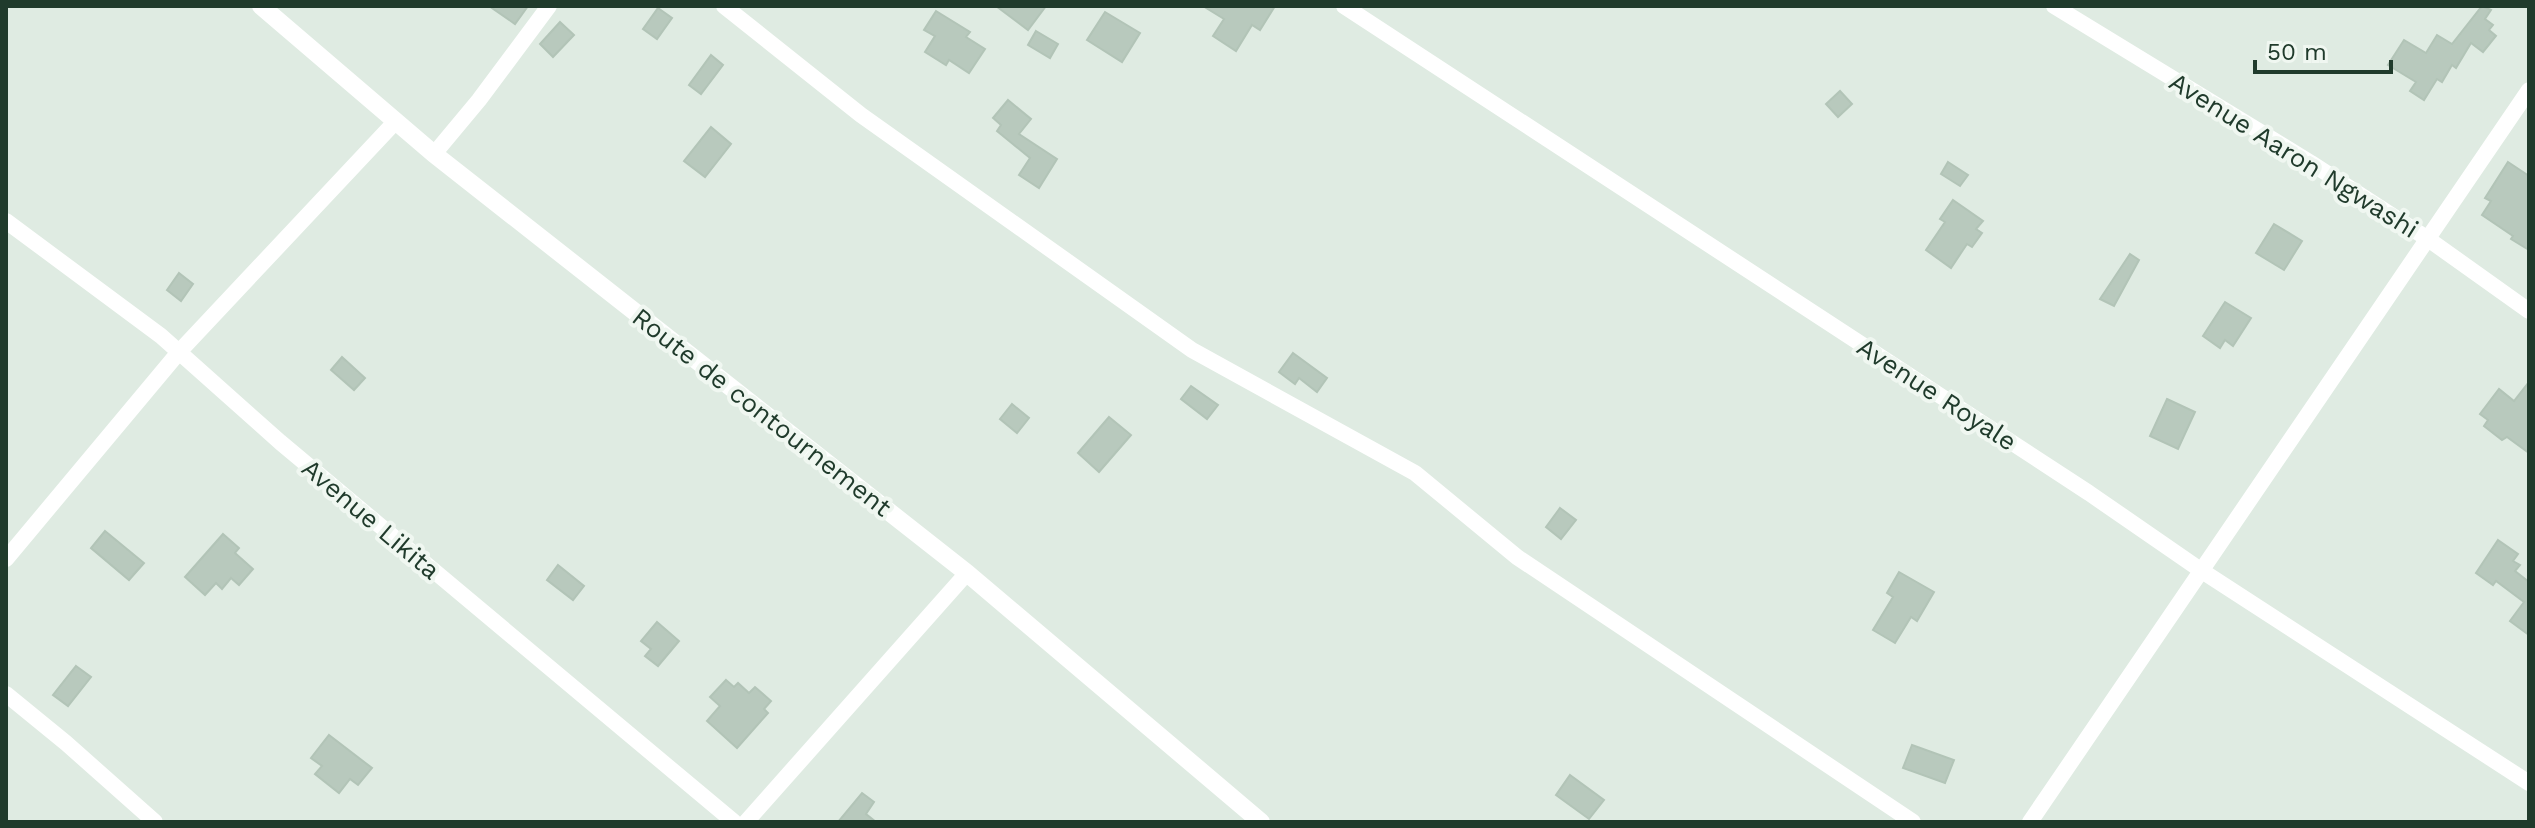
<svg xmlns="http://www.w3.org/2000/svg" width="2535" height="828" viewBox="0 0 2535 828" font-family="'Work Sans',sans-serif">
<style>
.building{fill:#b8c9bd;stroke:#b2c4b7;stroke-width:2}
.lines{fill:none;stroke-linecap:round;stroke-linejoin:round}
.minor{stroke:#fff;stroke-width:16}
.tertiary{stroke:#fff;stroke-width:18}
.labels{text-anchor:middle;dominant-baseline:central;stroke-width:8;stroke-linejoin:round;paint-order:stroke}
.street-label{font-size:26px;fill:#203b2c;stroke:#f0f7f1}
</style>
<rect width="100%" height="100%" fill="#dfebe2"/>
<g class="building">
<path d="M 489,6 L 528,6 L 515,24 Z"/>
<path d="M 996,6 L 1046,6 L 1028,30 Z"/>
<path d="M 1203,6 L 1275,6 L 1260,30 L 1252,25 L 1236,51 L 1213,36 L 1224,19 Z"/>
<path d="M 2482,6 L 2491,10 L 2485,19 L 2493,25 L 2489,30 L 2496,36 L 2483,52 L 2471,43 L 2456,68 L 2452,65 L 2442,82 L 2437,79 L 2424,100 L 2410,91 L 2416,82 L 2388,65 L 2404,40 L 2426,53 L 2437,35 L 2452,44 Z"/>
<path d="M 658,8 L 672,18 L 657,39 L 643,29 Z"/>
<path d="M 936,11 L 970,32 L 966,37 L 985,49 L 969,73 L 949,60 L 946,65 L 925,52 L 935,36 L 924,30 Z"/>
<path d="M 1105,12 L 1140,33 L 1122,62 L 1087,40 Z"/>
<path d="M 560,22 L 574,35 L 553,57 L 540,44 Z"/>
<path d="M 1036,31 L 1058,44 L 1050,58 L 1028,45 Z"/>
<path d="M 711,55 L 723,65 L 701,94 L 689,85 Z"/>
<path d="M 1840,91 L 1852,104 L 1838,117 L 1826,104 Z"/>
<path d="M 1008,100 L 1031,119 L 1019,134 L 1057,159 L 1039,188 L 1019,175 L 1030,158 L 997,131 L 1001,125 L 993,118 Z"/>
<path d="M 711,127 L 731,144 L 705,177 L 684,161 Z"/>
<path d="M 1948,162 L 1968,175 L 1960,186 L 1941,174 Z"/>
<path d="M 2508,162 L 2529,176 L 2529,250 L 2511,239 L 2513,236 L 2482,215 L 2491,201 L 2485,198 Z"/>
<path d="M 1953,200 L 1983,221 L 1976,229 L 1982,233 L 1972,247 L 1967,244 L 1951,268 L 1926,250 L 1945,222 L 1940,219 Z"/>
<path d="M 2274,224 L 2302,241 L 2284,270 L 2256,253 Z"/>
<path d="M 2130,254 L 2139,260 L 2114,306 L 2100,299 Z"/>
<path d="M 179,273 L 193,284 L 181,301 L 167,290 Z"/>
<path d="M 2225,302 L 2251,318 L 2233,346 L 2225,340 L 2220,348 L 2203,336 Z"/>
<path d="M 1293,353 L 1327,378 L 1317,392 L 1299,378 L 1295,384 L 1279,372 Z"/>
<path d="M 342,357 L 365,378 L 354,390 L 331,370 Z"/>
<path d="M 2529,382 L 2529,453 L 2507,437 L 2502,440 L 2484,426 L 2488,420 L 2480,414 L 2499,389 L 2514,401 Z"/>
<path d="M 1191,386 L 1218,405 L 1207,419 L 1181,399 Z"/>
<path d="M 2167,399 L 2195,412 L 2178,449 L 2150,436 Z"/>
<path d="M 1012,404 L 1029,418 L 1017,433 L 1000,419 Z"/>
<path d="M 1109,417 L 1131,435 L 1099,472 L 1078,453 Z"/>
<path d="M 1560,508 L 1576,520 L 1561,539 L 1546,527 Z"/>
<path d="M 105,531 L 144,563 L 129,580 L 91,548 Z"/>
<path d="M 223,534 L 239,548 L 235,553 L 253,569 L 239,585 L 231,578 L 222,589 L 216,583 L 205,595 L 185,577 Z"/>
<path d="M 2498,540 L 2518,554 L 2513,561 L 2520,565 L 2515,571 L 2529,582 L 2529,635 L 2510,621 L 2524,602 L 2496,581 L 2493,585 L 2476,573 Z"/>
<path d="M 558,565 L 584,586 L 573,600 L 547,580 Z"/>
<path d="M 1899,572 L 1934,592 L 1917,621 L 1911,617 L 1895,643 L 1873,630 L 1893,597 L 1887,593 Z"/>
<path d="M 657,622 L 679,641 L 658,666 L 645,656 L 651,649 L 641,641 Z"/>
<path d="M 76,666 L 91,677 L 68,706 L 53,695 Z"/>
<path d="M 726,680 L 734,687 L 738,683 L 749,693 L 755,687 L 771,701 L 764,709 L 768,713 L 737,748 L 707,721 L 720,706 L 710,697 Z"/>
<path d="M 329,735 L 372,768 L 358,785 L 350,779 L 339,793 L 315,774 L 322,766 L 311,758 Z"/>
<path d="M 1912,745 L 1954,760 L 1945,783 L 1903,768 Z"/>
<path d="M 1570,775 L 1604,800 L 1589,819 L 1556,795 Z"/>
<path d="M 862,793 L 874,802 L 866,814 L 876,822 L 838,822 Z"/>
</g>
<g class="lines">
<g class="minor">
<path d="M 724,6 L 861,115 L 1192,350 L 1415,473 L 1517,557 L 1913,822"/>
<path d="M 1344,6 L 2089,493 L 2202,571 L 2529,783"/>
<path d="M 2054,6 L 2311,163 L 2428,239 L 2529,311"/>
<path d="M 434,154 L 479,100 L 549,6"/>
<path d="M 6,221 L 161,336 L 280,442 L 734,822"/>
<path d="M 6,559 L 179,352 L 396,121"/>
<path d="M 6,694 L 66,743 L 155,822"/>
<path d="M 746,822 L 967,573"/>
<path d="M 2030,822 L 2529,90"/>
</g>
<path class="tertiary" d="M 261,6 L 434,154 L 967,573 L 1261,822"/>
</g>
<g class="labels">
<g class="street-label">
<text transform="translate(2294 155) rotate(32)">Avenue Aaron Ngwashi</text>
<text transform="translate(1937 394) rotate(33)">Avenue Royale</text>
<text transform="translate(762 412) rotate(38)">Route de contournement</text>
<text transform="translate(371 519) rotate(40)">Avenue Likita</text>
</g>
</g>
<rect width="2535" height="828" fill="none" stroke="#203b2c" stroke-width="16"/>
<path d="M2255 60v12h136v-12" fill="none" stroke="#203b2c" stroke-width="4"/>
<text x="2267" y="60" font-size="24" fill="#203b2c" stroke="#f0f7f1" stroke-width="6" paint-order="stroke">50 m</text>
</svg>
